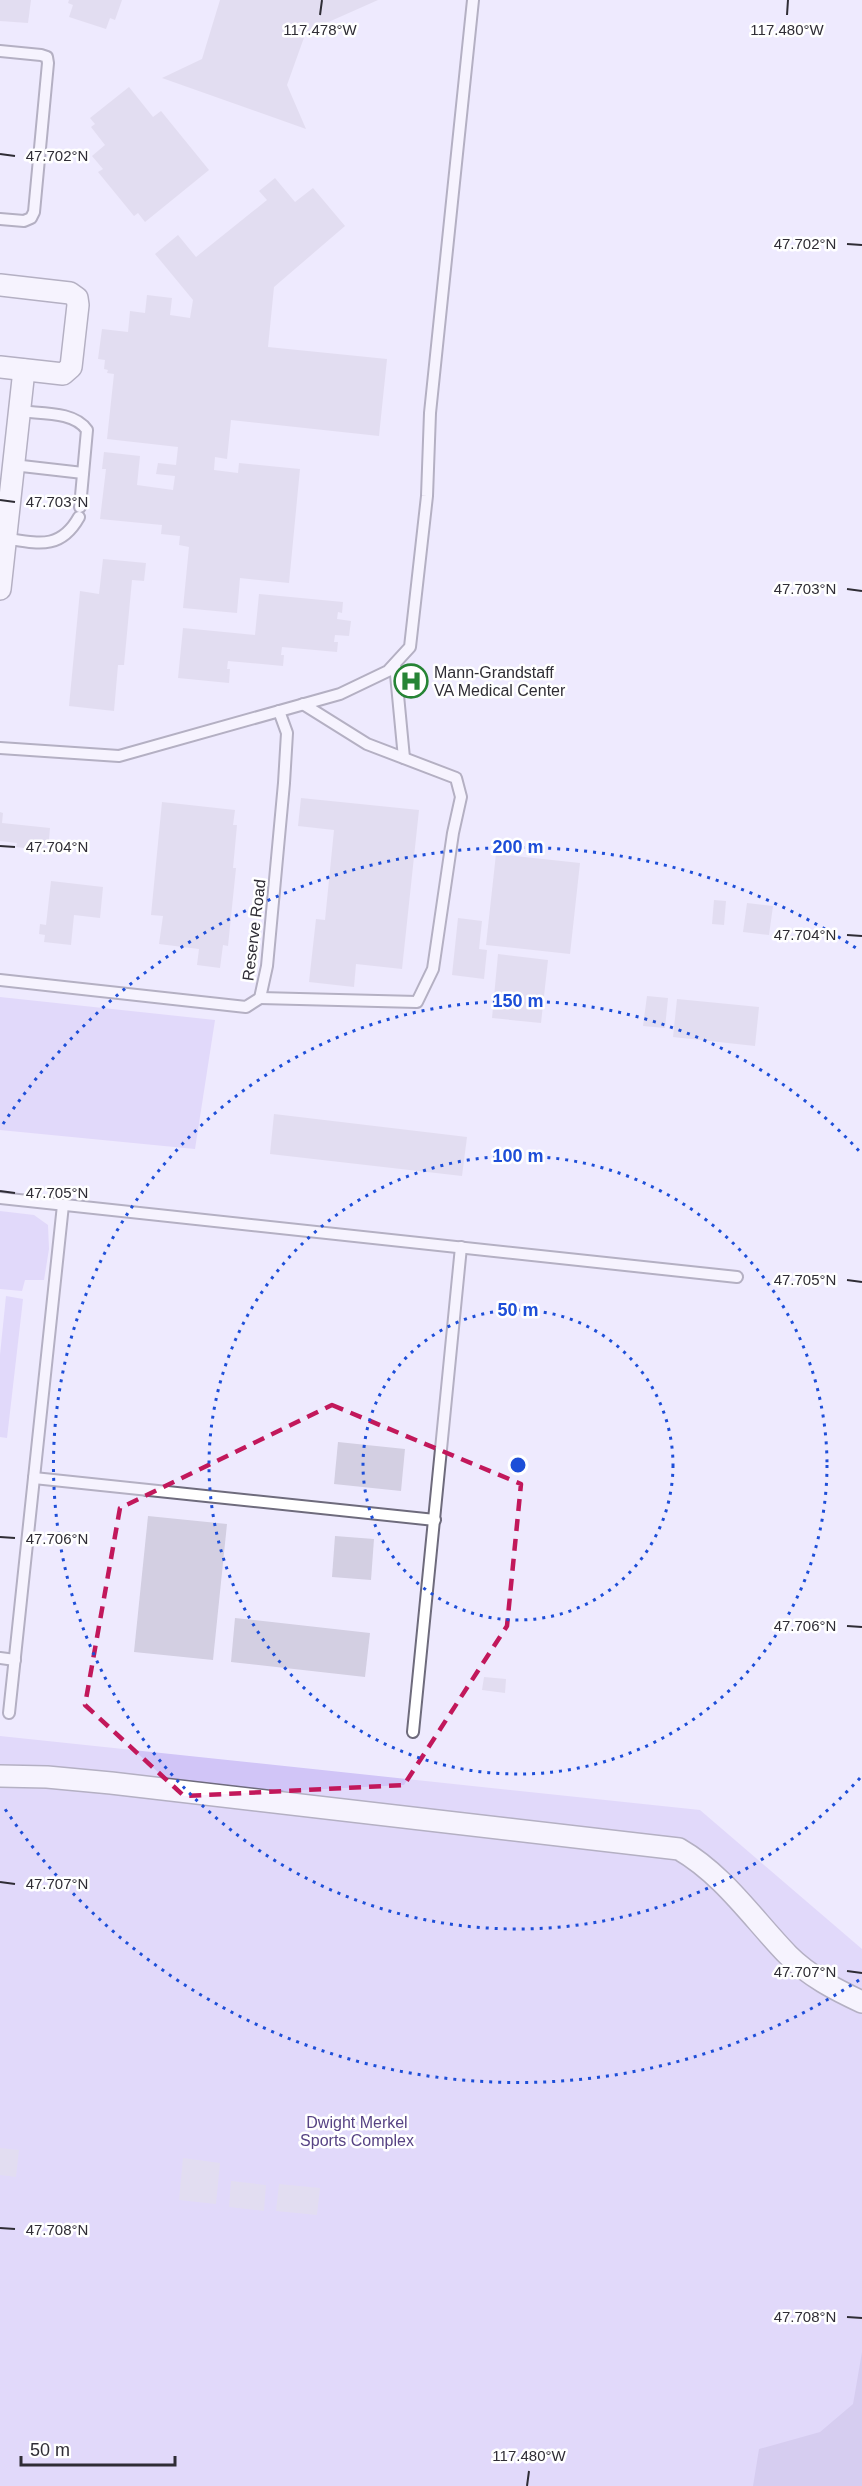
<svg xmlns="http://www.w3.org/2000/svg" width="862" height="2486" viewBox="0 0 862 2486" font-family="Arial,sans-serif">
<style>
.green{fill:#d1c5f7}
.forest{fill:#b9ace0}
.building{fill:#d3cfe2}
.lines{fill:none;stroke-linecap:round;stroke-linejoin:round}
.service-casing{stroke:#6e6b7c;stroke-width:14}
.minor-casing{stroke:#6e6b7c;stroke-width:24}
.service{stroke:#fff;stroke-width:10}
.minor{stroke:#fff;stroke-width:21}
.marked{fill:none;stroke:#c2185b;stroke-width:4.5;stroke-dasharray:12 8;stroke-linejoin:round}
.ticks{fill:none;stroke:#2f2d35;stroke-width:2}
.ring{fill:none;stroke:#1d4ed8;stroke-width:3;stroke-dasharray:3 6}
.labels{text-anchor:middle;dominant-baseline:central;stroke-width:5;stroke-linejoin:round;paint-order:stroke}
.poi-label{font-size:16px;fill:#2f2d35;stroke:#fff;text-anchor:start}
.street-label{font-size:16px;fill:#2f2d35;stroke:#fff}
.park-label{font-size:16px;fill:#574384;stroke:#fff}
.ticks-label{font-size:15px;text-anchor:middle;fill:#2f2d35;stroke:#fff;stroke-width:5;stroke-linejoin:round;paint-order:stroke}
.centre{fill:#1d4ed8;stroke:#fff;stroke-width:3}
.ring-label{font-size:18px;text-anchor:middle;font-weight:bold;fill:#1d4ed8;stroke:#fff;stroke-width:5;stroke-linejoin:round;paint-order:stroke}
</style>
<rect width="100%" height="100%" fill="#eeeafe"/>
<g class="green">
<path d="M 0,997 L 215,1020 L 195,1149 L 0,1130 Z"/>
<path d="M 0,1211 L 34,1215 L 48,1225 L 49,1249 L 44,1280 L 25,1280 L 22,1291 L 0,1289 Z"/>
<path d="M 6,1296 L 23,1299 L 7,1438 L 0,1437 L 0,1355 Z"/>
<path d="M 0,1736 L 700,1810 L 862,1949 L 862,2486 L 0,2486 Z"/>
</g>
<path class="forest" d="M 862,2352 L 862,2486 L 753,2486 L 759,2449 L 820,2432 L 853,2404 Z"/>
<g class="building">
<path d="M 0,0 L 31,0 L 28,23 L 0,21 Z"/>
<path d="M 69,0 L 122,0 L 115,20 L 110,18 L 106,29 L 69,17 L 73,5 L 68,3 Z"/>
<path d="M 220,0 L 378,0 L 306,32 L 287,85 L 306,129 L 162,78 L 202,59 Z"/>
<path d="M 129,87 L 153,117 L 161,111 L 209,170 L 145,222 L 138,213 L 134,216 L 98,172 L 103,169 L 92,156 L 105,145 L 91,127 L 95,124 L 90,118 Z"/>
<path d="M 275,178 L 295,202 L 313,188 L 345,226 L 274,287 L 268,347 L 387,359 L 379,436 L 231,420 L 227,459 L 215,457 L 214,470 L 238,473 L 239,463 L 300,469 L 289,583 L 240,578 L 237,613 L 183,608 L 189,547 L 179,545 L 180,536 L 161,534 L 162,525 L 100,519 L 106,469 L 102,469 L 104,452 L 140,456 L 137,485 L 173,490 L 175,476 L 156,474 L 158,463 L 176,465 L 178,447 L 107,439 L 114,374 L 107,373 L 108,370 L 104,369 L 105,360 L 98,359 L 102,329 L 128,332 L 130,311 L 145,313 L 147,295 L 172,298 L 170,315 L 190,318 L 193,300 L 155,254 L 178,235 L 196,257 L 267,200 L 259,191 Z"/>
<path d="M 103,559 L 146,563 L 144,581 L 132,580 L 124,665 L 118,665 L 114,711 L 69,706 L 80,591 L 99,594 Z"/>
<path d="M 259,594 L 343,602 L 342,613 L 338,612 L 337,619 L 351,621 L 349,636 L 335,635 L 334,642 L 338,642 L 337,652 L 282,647 L 281,655 L 284,655 L 283,666 L 228,661 L 227,669 L 230,669 L 229,683 L 178,678 L 183,628 L 255,635 Z"/>
<path d="M 301,798 L 419,810 L 402,969 L 356,964 L 354,987 L 309,982 L 316,919 L 325,920 L 334,830 L 298,826 Z"/>
<path d="M 162,802 L 235,810 L 233,825 L 237,825 L 233,868 L 236,868 L 228,946 L 223,945 L 220,968 L 197,965 L 199,949 L 159,944 L 163,916 L 151,915 Z"/>
<path d="M 0,812 L 3,813 L 2,823 L 50,828 L 48,851 L 16,847 L 17,843 L 0,841 Z"/>
<path d="M 496,854 L 580,863 L 570,954 L 486,945 Z"/>
<path d="M 51,881 L 103,887 L 100,918 L 74,915 L 71,945 L 44,942 L 45,935 L 39,934 L 40,924 L 46,925 Z"/>
<path d="M 714,900 L 726,901 L 724,925 L 712,924 Z"/>
<path d="M 747,903 L 773,906 L 769,935 L 743,932 Z"/>
<path d="M 458,918 L 482,921 L 479,949 L 487,950 L 484,979 L 452,975 Z"/>
<path d="M 498,954 L 548,960 L 541,1023 L 492,1018 Z"/>
<path d="M 647,996 L 668,998 L 665,1028 L 643,1026 Z"/>
<path d="M 677,999 L 759,1007 L 755,1046 L 673,1037 Z"/>
<path d="M 274,1114 L 467,1137 L 462,1176 L 270,1154 Z"/>
<path d="M 338,1442 L 405,1449 L 401,1491 L 334,1484 Z"/>
<path d="M 148,1516 L 227,1524 L 213,1660 L 134,1652 Z"/>
<path d="M 335,1536 L 374,1539 L 371,1580 L 332,1577 Z"/>
<path d="M 235,1618 L 370,1633 L 365,1677 L 231,1662 Z"/>
<path d="M 484,1677 L 506,1679 L 505,1693 L 482,1690 Z"/>
<path d="M 0,2148 L 19,2150 L 16,2177 L 0,2175 Z"/>
<path d="M 183,2158 L 220,2163 L 216,2204 L 179,2200 Z"/>
<path d="M 231,2181 L 266,2185 L 264,2211 L 229,2207 Z"/>
<path d="M 279,2184 L 320,2188 L 317,2215 L 276,2211 Z"/>
</g>
<g class="lines">
<g class="service-casing">
<g id="service">
<path d="M 0,51 L 41,55 L 47,57 L 48,63 L 34,212 L 31,218 L 24,221 L 0,219"/>
<path d="M 19,411 C 41,414 74,411 87,430 L 80,507"/>
<path d="M 13,465 L 83,473"/>
<path d="M 3,538 C 37,543 60,551 79,517"/>
<path d="M 395,664 L 404,758"/>
<path d="M 0,748 L 119,756 L 340,694 L 388,671 L 410,647 L 427,496 L 430,413 L 473,0"/>
<path d="M 0,980 L 246,1007 L 260,998 L 267,966 L 284,783 L 287,733 L 279,711"/>
<path d="M 260,998 L 417,1002 L 433,969 L 453,833 L 461,797 L 456,778 L 367,744 L 303,704"/>
<path d="M 0,1198 L 737,1277"/>
<path d="M 34,1478 L 435,1520"/>
<path d="M 0,1658 L 15,1660"/>
<path d="M 9,1713 L 63,1205"/>
<path d="M 413,1732 L 461,1247"/>
</g>
</g>
<g class="minor-casing">
<g id="minor">
<path d="M 0,285 L 70,293 L 77,298 L 78,305 L 71,367 L 63,374 L 0,367"/>
<path d="M 0,589 L 24,370"/>
<path d="M 0,1776 L 47,1777 L 111,1783 L 679,1849 C 724,1875 753,1919 788,1955 C 809,1976 836,1990 862,2002"/>
</g>
</g>
<use href="#service" class="service"/>
<use href="#minor" class="minor"/>
</g>
<path d="M0 0H862V2486H0ZM 332,1405 L 521,1484 L 507,1626 L 404,1785 L 184,1796 L 85,1705 L 120,1508 Z" fill="#eeeafe" fill-opacity=".55" fill-rule="evenodd"/>
<path class="marked" d="M 332,1405 L 521,1484 L 507,1626 L 404,1785 L 184,1796 L 85,1705 L 120,1508 Z"/>
<path class="ticks" d="M 320,15 L 322,0M 787,15 L 788,0M 0,154 L 15,156M 847,244 L 862,245M 0,500 L 15,502M 847,589 L 862,591M 0,846 L 15,847M 847,935 L 862,936M 0,1191 L 15,1193M 847,1280 L 862,1282M 0,1537 L 15,1538M 847,1626 L 862,1627M 0,1882 L 15,1884M 847,1971 L 862,1973M 0,2228 L 15,2229M 847,2317 L 862,2318M 527,2486 L 529,2471"/>
<g class="ring">
<circle cx="518" cy="1465" r="155"/>
<circle cx="518" cy="1465" r="309"/>
<path d="M860 1778A464 464 0 1 1 860 1152"/>
<path d="M859 1980A618 618 0 0 1 3 1806M3 1124A618 618 0 0 1 859 950"/>
</g>
<defs>
<g id="hospital-ring" transform="scale(1.725)"><circle r="9.5" fill="#fff" stroke="#268435" stroke-width="1.5"/><path d="M-5-5h3v3.5h4V-5h3V5h-3V1.5h-4V5h-3Z" fill="#268435"/></g>
</defs>
<g fill-rule="evenodd">
<use href="#hospital-ring" x="411" y="681"/>
</g>
<g class="labels">
<g class="poi-label">
<text x="434" y="672">Mann-Grandstaff<tspan x="434" dy="18">VA Medical Center</tspan></text>
</g>
<g class="street-label">
<text transform="translate(254 930) rotate(-83)">Reserve Road</text>
</g>
<g class="park-label">
<text x="357" y="2122">Dwight Merkel<tspan x="357" dy="18">Sports Complex</tspan></text>
</g>
</g>
<g class="ticks-label">
<text x="320" y="35">117.478°W</text>
<text x="787" y="35">117.480°W</text>
<text x="57" y="161">47.702°N</text>
<text x="805" y="249">47.702°N</text>
<text x="57" y="507">47.703°N</text>
<text x="805" y="594">47.703°N</text>
<text x="57" y="852">47.704°N</text>
<text x="805" y="940">47.704°N</text>
<text x="57" y="1198">47.705°N</text>
<text x="805" y="1285">47.705°N</text>
<text x="57" y="1544">47.706°N</text>
<text x="805" y="1631">47.706°N</text>
<text x="57" y="1889">47.707°N</text>
<text x="805" y="1977">47.707°N</text>
<text x="57" y="2235">47.708°N</text>
<text x="805" y="2322">47.708°N</text>
<text x="529" y="2461">117.480°W</text>
</g>
<circle cx="518" cy="1465" r="9" class="centre"/>
<g class="ring-label">
<text x="518" y="853">200 m</text>
<text x="518" y="1007">150 m</text>
<text x="518" y="1162">100 m</text>
<text x="518" y="1316">50 m</text>
</g>
<path d="M21 2456v9h154v-9" fill="none" stroke="#2f2d35" stroke-width="3"/>
<text x="30" y="2456" font-size="18" fill="#2f2d35" stroke="#ffffff" stroke-width="4.5" paint-order="stroke">50 m</text>
</svg>
